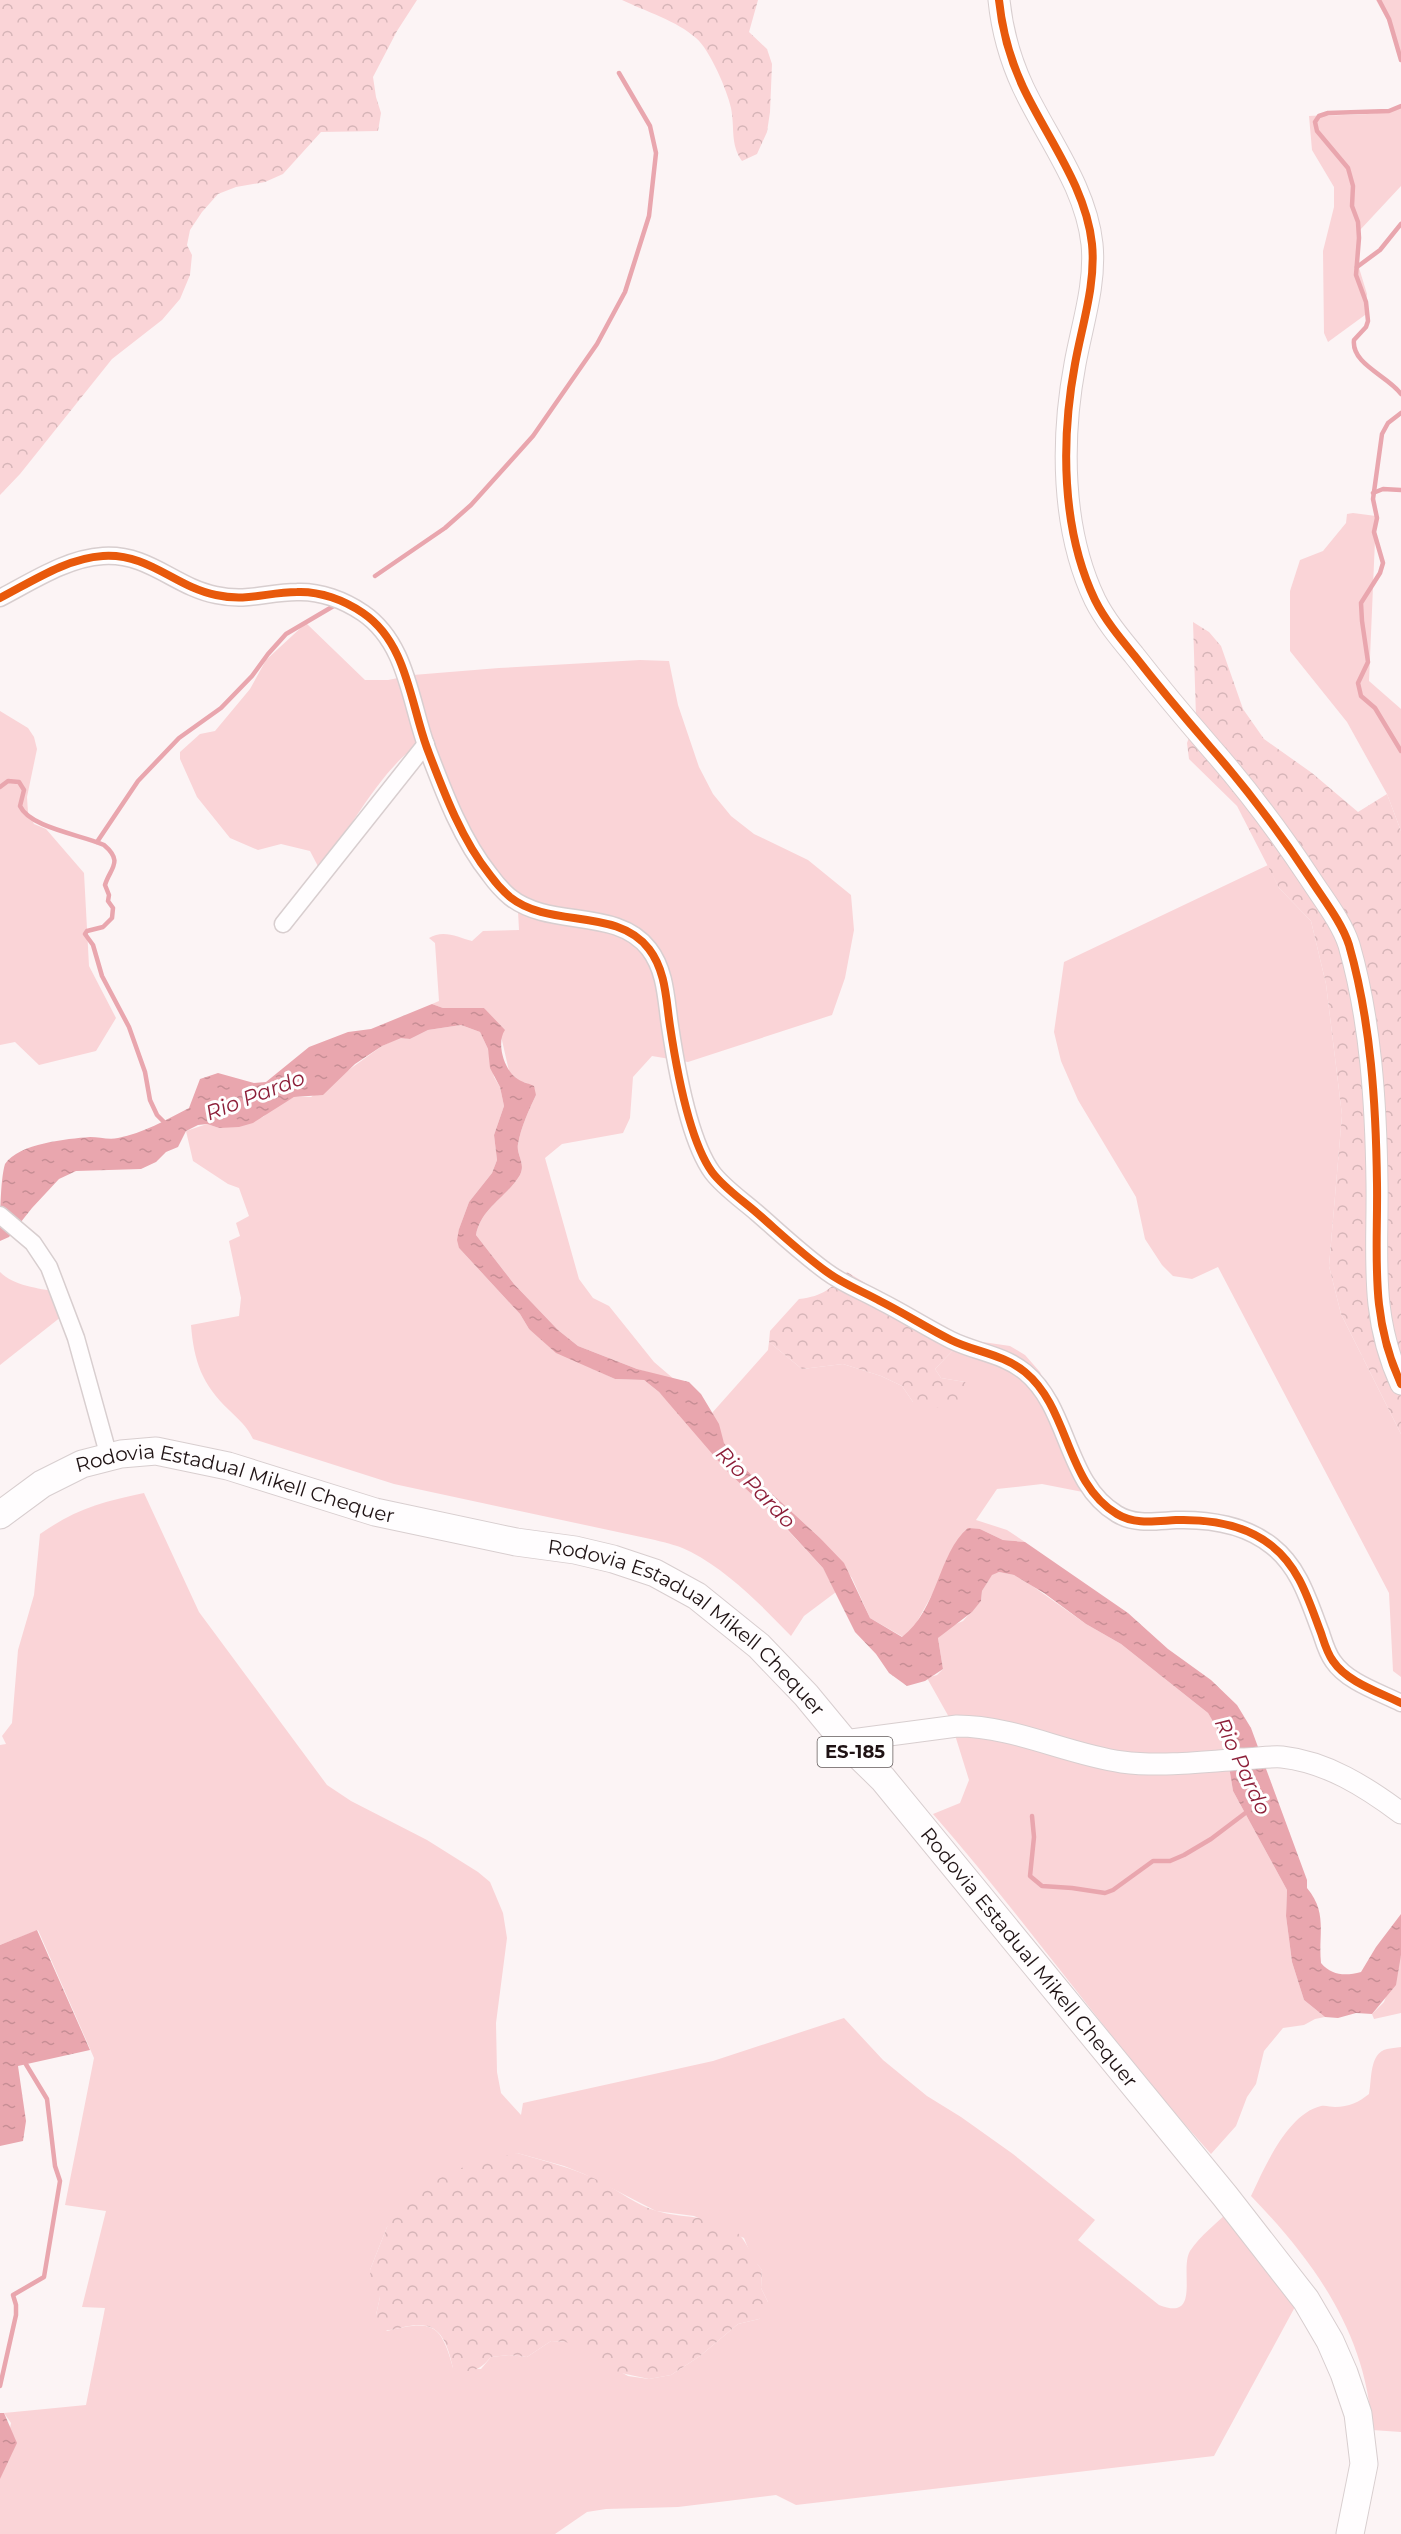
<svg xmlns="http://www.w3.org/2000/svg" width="1401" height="2534" viewBox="0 0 1401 2534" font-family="Montserrat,sans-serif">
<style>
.grass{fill:#fad4d7;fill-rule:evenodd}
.forest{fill:url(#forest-crowns)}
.water{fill:url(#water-ripples)}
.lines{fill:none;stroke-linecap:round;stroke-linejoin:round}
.stream{stroke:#e9a6ae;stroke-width:4.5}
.minor-casing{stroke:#d8cecf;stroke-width:19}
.tertiary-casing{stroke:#d8cecf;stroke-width:23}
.primary-casing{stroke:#d8cecf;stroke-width:29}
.minor{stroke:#fffdfe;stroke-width:16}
.tertiary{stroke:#fffdfe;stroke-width:21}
.primary{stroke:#fffdfe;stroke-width:27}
.cycleway-casing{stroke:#fff;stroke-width:11}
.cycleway{stroke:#e8590c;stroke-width:8}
.labels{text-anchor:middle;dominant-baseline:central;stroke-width:6;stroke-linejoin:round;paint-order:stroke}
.shield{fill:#fff;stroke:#625a5a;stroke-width:1.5}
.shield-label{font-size:18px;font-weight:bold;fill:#1f1314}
.street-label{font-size:20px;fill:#1f1314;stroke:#fff}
.water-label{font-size:21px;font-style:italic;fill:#8d1f39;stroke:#fff}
</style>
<defs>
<pattern id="forest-crowns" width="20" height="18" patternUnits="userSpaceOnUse" patternTransform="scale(1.5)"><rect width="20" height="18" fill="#fad4d7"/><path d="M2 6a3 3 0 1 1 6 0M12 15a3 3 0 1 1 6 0" fill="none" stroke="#d6b5b8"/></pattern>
<pattern id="water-ripples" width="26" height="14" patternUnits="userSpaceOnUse" patternTransform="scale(1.5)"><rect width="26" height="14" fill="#e9a6ae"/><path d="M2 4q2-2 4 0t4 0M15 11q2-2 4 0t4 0" fill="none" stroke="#c78e95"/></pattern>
</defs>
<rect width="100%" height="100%" fill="#fcf4f5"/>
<g class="grass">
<path d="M 1376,0 L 1401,0 L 1401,63 L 1394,32 Z"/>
<path d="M 1401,105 L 1401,186 L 1360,230 L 1356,258 L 1367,294 L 1365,315 L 1328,342 L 1324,333 L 1323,251 L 1334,207 L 1334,187 L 1312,150 L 1309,116 C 1331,114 1385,118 1401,105 Z"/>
<path d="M 1353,513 L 1376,516 L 1369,681 L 1401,709 L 1401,831 L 1387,794 L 1347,722 L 1290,651 L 1290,591 L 1300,560 L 1323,551 L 1346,523 L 1347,514 Z"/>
<path d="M 306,623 L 365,680 L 388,680 L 413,675 L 499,668 L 640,660 L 669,661 L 678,705 L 699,767 L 713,794 L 731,816 L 754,834 L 808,860 L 851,895 L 854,930 L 845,978 L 832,1015 L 688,1062 L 652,1056 L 633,1077 L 630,1118 L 623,1133 L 562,1144 L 545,1158 L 579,1279 L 593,1298 L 609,1306 L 654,1362 L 675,1380 L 637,1369 L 578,1346 L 558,1330 L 514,1284 L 476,1235 C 481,1208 507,1197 520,1175 C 526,1163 516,1155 518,1144 C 521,1127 529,1110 536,1095 L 527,1083 L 518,1081 L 509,1071 L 501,1036 L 484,1008 L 443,1008 L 432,1004 L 439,1001 L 435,943 L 429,938 C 443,929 458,937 472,941 L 483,931 L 519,930 L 518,911 L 500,885 L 422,744 C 391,754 340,842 321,872 L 310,851 L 281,844 L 258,850 L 230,838 L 197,797 L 180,759 L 180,752 L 200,734 L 215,731 L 250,689 L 266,660 Z"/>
<path d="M 0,711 L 28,728 L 34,737 L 37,749 L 27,797 L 28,813 L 34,824 L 46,829 L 84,873 L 89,966 L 116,1018 L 96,1051 L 39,1065 L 15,1042 L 0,1045 Z"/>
<path d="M 1268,865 L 1279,888 L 1311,921 L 1326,984 L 1342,1115 L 1329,1266 L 1341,1314 L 1401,1434 L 1401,1677 L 1393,1671 L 1389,1593 L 1218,1267 L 1192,1279 L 1173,1276 L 1162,1265 L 1145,1239 L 1136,1197 L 1078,1100 L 1061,1061 L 1054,1032 L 1064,962 Z"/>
<path d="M 461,1025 L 480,1032 L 488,1049 L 494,1077 L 500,1087 L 504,1106 L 494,1135 L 497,1160 L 492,1173 L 469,1202 L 459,1229 L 459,1248 L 520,1314 L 529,1329 L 587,1366 L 615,1379 L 644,1380 L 659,1392 L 823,1568 L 836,1592 L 804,1616 L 791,1636 C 761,1605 729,1572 691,1552 C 680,1546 667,1543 655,1540 L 394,1484 L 253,1439 C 247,1426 238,1419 229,1410 C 202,1384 194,1362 191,1325 L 239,1316 L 241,1298 L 229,1241 L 240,1236 L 236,1223 L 249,1216 L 239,1188 L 228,1184 L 193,1161 L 186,1131 L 207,1124 L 219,1128 L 263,1117 L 272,1109 L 294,1097 L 311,1097 L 382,1046 L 401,1037 L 410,1039 L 428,1030 Z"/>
<path d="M 0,1272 C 14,1286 38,1288 57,1292 L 71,1309 L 0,1365 Z"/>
<path d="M 962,1336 L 976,1341 L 1010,1346 L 1025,1355 L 1040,1372 L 1074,1452 L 1088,1468 L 1093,1494 L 1042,1484 L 997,1489 L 976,1520 L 1007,1530 L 1025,1542 L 1003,1540 L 980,1529 L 948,1557 L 939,1582 L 913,1629 L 903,1637 L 870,1618 L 852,1578 L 819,1537 L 741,1465 L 724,1443 L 712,1413 L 768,1350 L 769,1342 L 802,1369 L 843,1364 L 881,1376 L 902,1386 L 913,1402 L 965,1382 L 941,1378 L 935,1369 L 959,1344 Z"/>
<path d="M 144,1493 L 199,1612 L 327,1785 L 351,1801 L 427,1840 L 478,1872 L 490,1882 L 503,1913 L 507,1938 L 496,2023 L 497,2072 L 501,2093 L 521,2115 L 523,2103 L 713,2061 L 844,2018 L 883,2060 L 927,2096 L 961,2117 L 1013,2154 L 1095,2220 L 1078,2240 L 1159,2305 C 1202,2322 1179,2270 1190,2251 C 1200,2236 1217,2223 1230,2210 L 1302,2294 L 1214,2456 L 796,2505 L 776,2495 L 678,2507 L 606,2509 L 587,2512 L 555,2534 L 0,2534 L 0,2479 L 11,2423 L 4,2413 L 86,2405 L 105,2308 L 82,2307 L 106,2211 L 65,2205 L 94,2058 L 38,1930 L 0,1945 L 0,1745 L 6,1744 L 2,1736 L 12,1723 L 18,1650 L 34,1595 L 40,1534 C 76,1509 101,1502 144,1493 ZM 517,2153 L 564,2166 L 584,2174 L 656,2211 L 694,2216 L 744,2238 L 752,2258 L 762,2270 L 761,2288 L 768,2302 L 759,2319 L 738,2324 L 700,2356 L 671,2375 L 649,2379 L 628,2376 L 567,2342 L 551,2341 L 527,2357 L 509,2355 L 491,2357 L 481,2369 L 453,2368 C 441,2322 431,2320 387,2331 L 376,2315 L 380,2297 L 370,2270 L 387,2227 Z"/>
<path d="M 999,1572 L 1014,1575 L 1031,1585 L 1086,1624 L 1121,1644 L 1208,1713 L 1225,1741 L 1233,1791 L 1287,1890 L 1286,1916 L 1292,1962 L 1304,2000 L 1325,2017 L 1315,2019 L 1304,2025 L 1283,2028 L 1264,2051 L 1256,2084 L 1247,2097 L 1236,2126 L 1211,2154 C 1113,2045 1029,1924 933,1814 L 960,1803 L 969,1780 L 950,1719 L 927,1678 L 937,1675 L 943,1669 L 938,1638 L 949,1627 L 963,1621 L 981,1601 L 982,1591 L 992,1574 Z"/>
<path d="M 1401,1955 L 1401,2013 L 1374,2019 L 1372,2014 L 1384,2002 Z"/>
<path d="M 1401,2047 L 1401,2432 L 1372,2430 C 1367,2335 1315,2262 1251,2196 C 1264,2169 1287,2114 1321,2106 C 1325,2105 1331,2107 1335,2107 C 1349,2107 1359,2102 1369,2094 C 1372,2080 1369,2053 1387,2049 C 1391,2048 1396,2048 1401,2047 Z"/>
</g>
<g class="forest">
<path d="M 0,0 L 417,0 L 397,31 L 373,77 L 376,97 L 381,113 L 378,131 L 321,132 L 283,174 L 265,182 L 236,187 L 218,194 L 202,212 L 190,230 L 187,245 L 192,255 L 190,275 L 180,299 L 162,320 L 112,359 L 20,474 L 0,495 Z"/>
<path d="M 622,0 L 758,0 L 749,32 L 767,49 L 772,64 L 770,112 L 767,132 L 757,154 L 742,161 C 730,144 735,128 731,108 C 727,90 710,50 696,38 C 677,21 645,11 622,0 Z"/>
<path d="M 1193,622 L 1209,632 L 1221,646 L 1243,709 L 1264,739 L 1312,773 L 1358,812 L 1387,794 L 1401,831 L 1401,1434 L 1341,1314 L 1329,1266 L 1342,1115 L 1326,984 L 1311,921 L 1279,888 L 1237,806 L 1189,759 L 1187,743 L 1196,717 Z"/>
<path d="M 847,1272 L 938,1327 L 962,1336 L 959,1344 L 935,1369 L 941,1378 L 965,1382 L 973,1393 L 962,1404 L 936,1408 L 913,1402 L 902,1386 L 881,1376 L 843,1364 L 802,1369 L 769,1342 L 770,1331 L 799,1299 C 824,1296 830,1289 847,1272 Z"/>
<path d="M 517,2153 C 545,2161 573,2168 600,2181 C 619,2191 636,2205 657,2211 C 682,2219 710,2214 733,2229 C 747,2239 751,2257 762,2270 L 761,2288 L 768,2302 L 768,2310 L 759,2319 L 738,2324 L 700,2356 L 671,2375 L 649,2379 L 607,2370 L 566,2342 L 551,2341 L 527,2357 L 509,2355 L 491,2357 C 479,2371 471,2374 453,2368 C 447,2343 441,2320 409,2326 C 396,2328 389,2333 377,2328 L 376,2315 L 380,2297 L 371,2290 L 370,2270 L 387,2227 L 416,2189 L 470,2164 Z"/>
</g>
<g class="water">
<path d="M 432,1004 L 443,1008 L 484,1008 L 505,1030 C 496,1043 504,1069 516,1078 C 521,1082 528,1083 534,1086 L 536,1095 C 529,1110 521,1127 518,1144 C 516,1155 526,1163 520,1175 C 507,1197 481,1208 476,1235 L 514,1284 L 558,1330 L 578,1346 L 637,1369 L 689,1382 L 701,1394 L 719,1424 L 724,1443 L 741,1465 L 819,1537 L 844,1563 L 870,1618 L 902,1637 C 938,1610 938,1553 968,1528 L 980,1529 L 1003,1540 L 1025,1542 L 1128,1613 L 1168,1649 L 1211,1680 L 1237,1705 L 1251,1728 L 1307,1880 L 1307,1888 C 1328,1913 1318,1934 1321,1963 C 1332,1976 1346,1976 1361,1972 L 1376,1947 L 1401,1914 L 1401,1955 L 1396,1985 L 1372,2014 L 1356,2013 L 1338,2018 L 1325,2017 L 1304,2000 L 1292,1962 L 1286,1916 L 1287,1890 L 1233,1791 L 1225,1742 L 1208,1713 L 1121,1644 L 1086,1624 L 1044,1593 L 1014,1575 L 999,1572 L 992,1575 L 982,1591 L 981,1601 L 972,1612 L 938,1638 L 943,1669 L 925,1681 L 907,1686 L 889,1673 L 876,1654 L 855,1632 L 823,1568 L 777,1518 L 727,1471 L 659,1392 L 644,1380 L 615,1379 L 556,1353 L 529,1329 L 520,1314 L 459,1248 L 457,1240 L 459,1229 L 469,1202 L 492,1173 L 497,1160 L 494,1135 L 504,1106 L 500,1087 L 490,1068 L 488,1049 L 480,1032 L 461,1025 L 428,1030 L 410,1039 L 401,1038 L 382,1046 L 355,1064 L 323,1095 L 294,1097 L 253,1123 L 239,1127 L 219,1128 L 207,1124 L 198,1125 L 186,1131 L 178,1147 L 166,1152 L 156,1162 L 141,1169 L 76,1171 L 59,1179 L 32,1208 L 9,1237 L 0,1241 C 0,1223 0,1180 5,1164 C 19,1143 67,1139 90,1137 C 99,1137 109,1140 118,1138 C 143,1133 166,1120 189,1108 L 200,1079 L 218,1073 L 254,1083 L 266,1082 L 309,1047 L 348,1032 L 371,1029 Z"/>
<path d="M 37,1930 L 90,2050 L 18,2066 L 26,2121 L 23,2141 L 0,2146 L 0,1945 Z"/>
<path d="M 0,2413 L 4,2413 L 17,2443 L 0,2479 Z"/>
</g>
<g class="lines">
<g class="stream">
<path d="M 1379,0 L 1389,19 L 1401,60"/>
<path d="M 1401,106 L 1389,111 L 1328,113 L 1319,116 L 1315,122 L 1317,131 L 1348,168 L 1353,186 L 1352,206 L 1358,222 L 1359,238 L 1356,275 L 1366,302 L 1368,321 L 1366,327 L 1354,340 C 1351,364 1388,376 1401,394"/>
<path d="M 1357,267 L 1380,250 L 1401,224"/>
<path d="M 1401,413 L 1388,423 L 1382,434 L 1373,499 L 1377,518 L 1374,532 L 1383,563 L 1380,573 L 1361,603 L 1362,621 L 1368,662 L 1358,683 L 1361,696 L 1375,708 L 1401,751"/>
<path d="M 1373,493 L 1383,489 L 1401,490"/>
<path d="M 375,576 L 445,528 L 471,505 L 533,436 L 597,344 L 625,292 L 649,216 L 656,153 L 650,126 L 619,73"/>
<path d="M 0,787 L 8,781 L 19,782 L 24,790 L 20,806 C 30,828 83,835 104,845 C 124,862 110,868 105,885 L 109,895 L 108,901 L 113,908 L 112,918 L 103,927 L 87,931 L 85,934 L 93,945 L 102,976 L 129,1027 L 145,1072 L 150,1100 L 157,1115 L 166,1124"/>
<path d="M 97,842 L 138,781 L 179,738 L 221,708 L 252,676 L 268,654 L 286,634 L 337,604"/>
<path d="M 1032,1816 L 1034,1837 L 1030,1876 L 1042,1886 L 1072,1888 L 1105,1893 L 1113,1890 L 1153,1861 L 1170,1861 L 1184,1855 L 1211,1839 L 1248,1811"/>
<path d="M 0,2386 L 16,2315 L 16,2305 L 13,2295 L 44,2277 L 60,2181 L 55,2166 L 47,2099 L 24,2061"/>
</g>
<g class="minor-casing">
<g id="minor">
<path d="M 0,598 C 31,582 67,558 103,556 C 149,553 175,587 216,595 C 248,602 267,592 297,592 C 320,591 344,600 363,613 C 407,643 410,702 427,748 C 443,790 461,839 490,875 C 495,882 503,891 510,897 C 550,929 617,907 649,949 C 666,971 666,1000 670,1026 C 676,1066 689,1140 712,1172 C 723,1187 742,1200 757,1213 C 780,1233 802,1254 827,1272 C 843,1284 862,1291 880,1301 C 904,1313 927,1328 951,1340 C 975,1352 1003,1354 1025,1372 C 1070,1409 1065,1483 1117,1514 C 1135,1525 1156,1521 1176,1520 C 1209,1519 1246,1525 1272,1546 C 1300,1568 1309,1602 1321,1633 C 1324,1642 1327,1653 1333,1661 C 1347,1682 1379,1692 1401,1703"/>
<path d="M 283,924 L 426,744"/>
<path d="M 0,1215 L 33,1243 L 49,1267 L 76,1338 L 109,1457"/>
</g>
</g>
<g class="tertiary-casing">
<g id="tertiary">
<path d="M 999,0 C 1002,30 1010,59 1023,87 C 1047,138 1086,187 1092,244 C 1096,284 1082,325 1075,364 C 1061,439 1061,529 1095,600 C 1105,620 1120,638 1134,655 C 1159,687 1185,718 1211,748 C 1248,790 1280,833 1311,880 C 1324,900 1342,923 1349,945 C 1371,1022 1376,1104 1377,1184 C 1378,1256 1369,1315 1401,1384"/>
<path d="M 844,1741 L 957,1726 C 1014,1726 1066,1754 1122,1762 C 1161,1767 1203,1762 1241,1759 C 1254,1759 1269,1756 1282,1757 C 1327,1762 1366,1787 1401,1813"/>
</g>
</g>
<g class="primary-casing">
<g id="primary">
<path id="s1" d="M 0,1515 L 42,1484 L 82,1464 L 121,1454 L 156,1451 L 228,1466 L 375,1512 L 516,1542 L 575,1550 L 613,1559 L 655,1573 L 697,1596 L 759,1646 L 806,1695 L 844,1741 L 883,1779 L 1225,2196 L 1306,2300 L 1330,2341 L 1344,2373 L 1358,2414 L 1364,2464 L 1350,2534"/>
</g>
</g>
<use href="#minor" class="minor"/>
<use href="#tertiary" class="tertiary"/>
<use href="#primary" class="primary"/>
<g class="cycleway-casing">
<g id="cycleway">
<path d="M 999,0 C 1002,30 1010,59 1023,87 C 1047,138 1086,187 1092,244 C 1096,284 1082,325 1075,364 C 1061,439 1061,529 1095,600 C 1105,620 1120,638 1134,655 C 1159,687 1185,718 1211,748 C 1248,790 1280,833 1311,880 C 1324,900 1342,923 1349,945 C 1371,1022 1376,1104 1377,1184 C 1378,1256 1369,1315 1401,1384"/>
<path d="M 0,598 C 31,582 67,558 103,556 C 149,553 175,587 216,595 C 248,602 267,592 297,592 C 320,591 344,600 363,613 C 407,643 410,702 427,748 C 443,790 461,839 490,875 C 495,882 503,891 510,897 C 550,929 617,907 649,949 C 666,971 666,1000 670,1026 C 676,1066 689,1140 712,1172 C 723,1187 742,1200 757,1213 C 780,1233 802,1254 827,1272 C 843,1284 862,1291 880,1301 C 904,1313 927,1328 951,1340 C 975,1352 1003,1354 1025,1372 C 1070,1409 1065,1483 1117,1514 C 1135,1525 1156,1521 1176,1520 C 1209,1519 1246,1525 1272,1546 C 1300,1568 1309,1602 1321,1633 C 1324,1642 1327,1653 1333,1661 C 1347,1682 1379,1692 1401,1703"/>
</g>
</g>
<use href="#cycleway" class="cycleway"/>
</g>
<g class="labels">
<rect class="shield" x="817.5" y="1737" width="75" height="30" rx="4.5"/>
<g class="shield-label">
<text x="855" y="1752">ES-185</text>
</g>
<g class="street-label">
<text stroke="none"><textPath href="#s1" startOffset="255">Rodovia Estadual Mikell Chequer</textPath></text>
<text stroke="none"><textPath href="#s1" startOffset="741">Rodovia Estadual Mikell Chequer</textPath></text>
<text stroke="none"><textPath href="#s1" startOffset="1227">Rodovia Estadual Mikell Chequer</textPath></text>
</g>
<g class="water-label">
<text transform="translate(255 1095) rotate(-21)">Rio Pardo</text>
<text transform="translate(756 1487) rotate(46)">Rio Pardo</text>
<text transform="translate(1243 1766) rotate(65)">Rio Pardo</text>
</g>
</g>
</svg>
